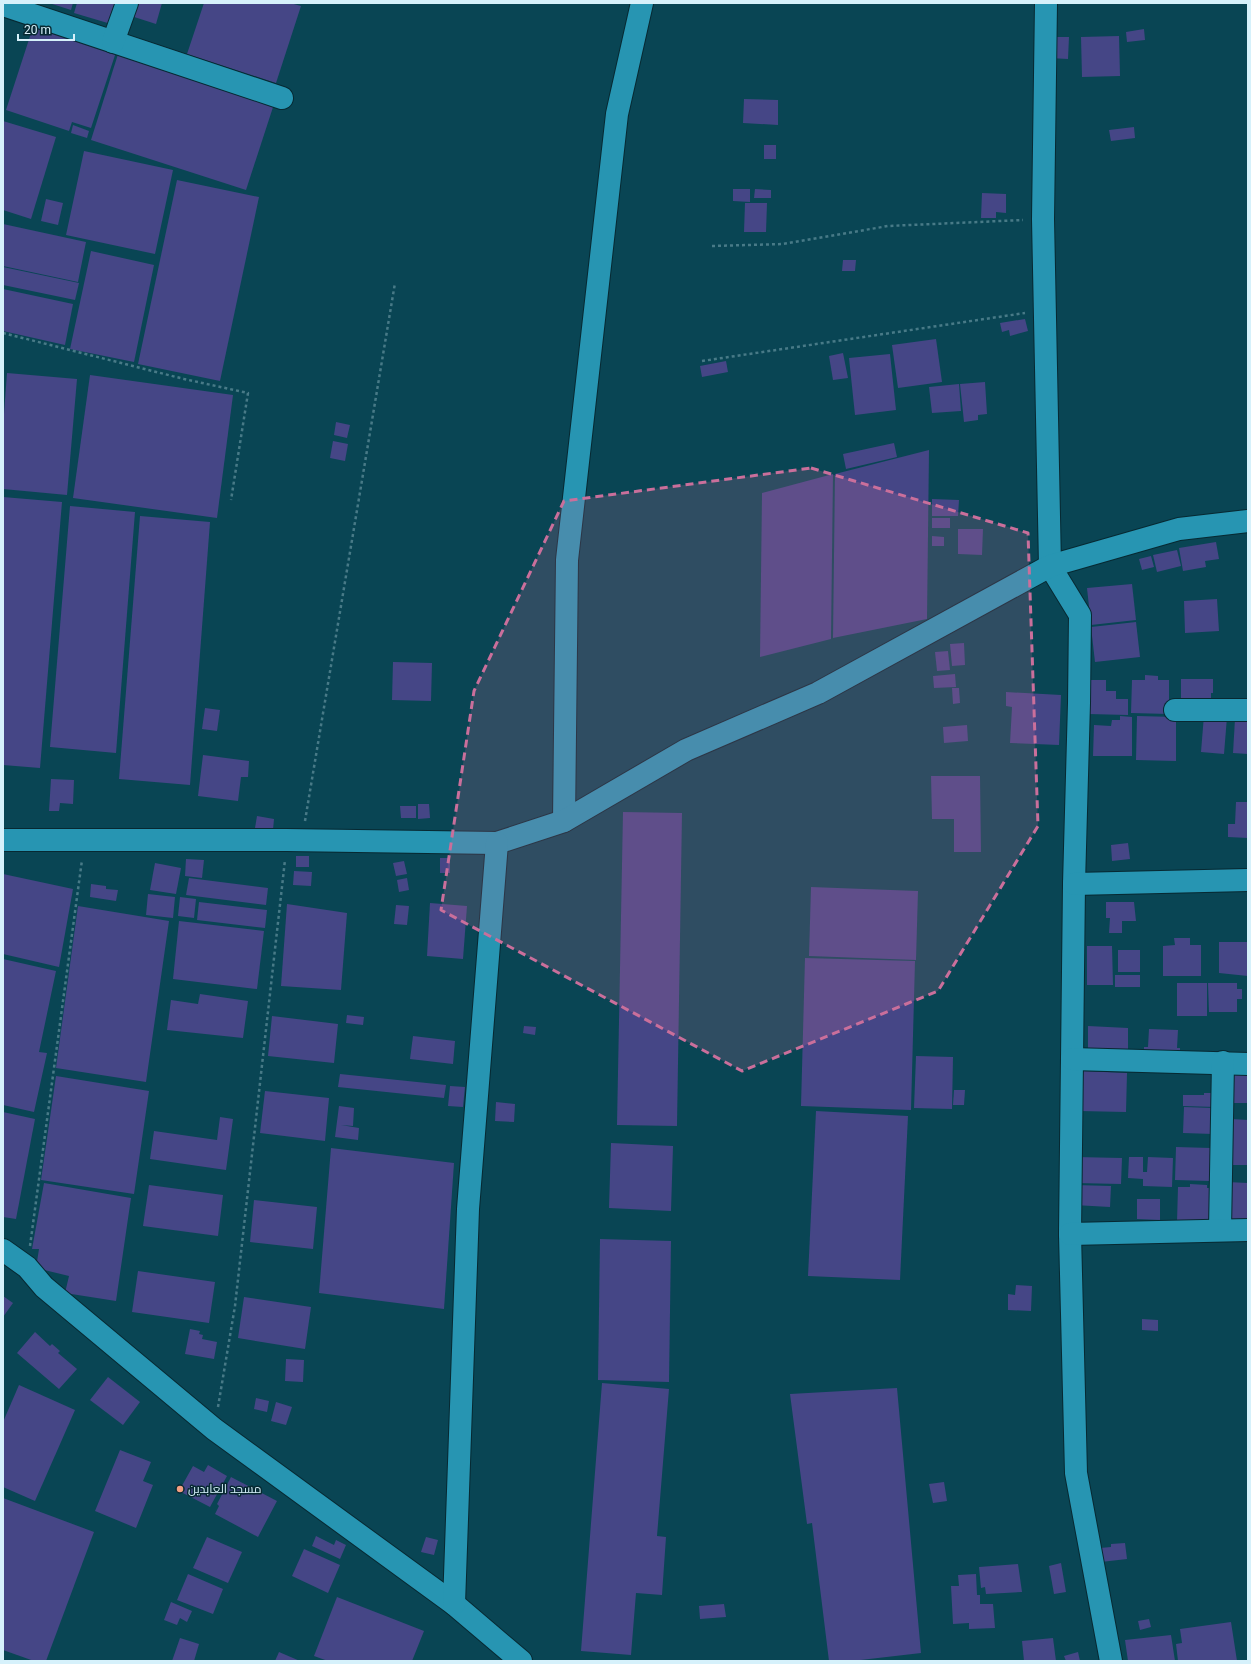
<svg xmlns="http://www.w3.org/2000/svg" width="1251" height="1664" viewBox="0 0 1251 1664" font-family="Roboto,Cairo,sans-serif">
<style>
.building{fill:#454686}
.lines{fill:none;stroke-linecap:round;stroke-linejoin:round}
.minor-casing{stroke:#072932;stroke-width:24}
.path{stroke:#487a87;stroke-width:2.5;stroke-dasharray:3 3;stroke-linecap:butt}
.minor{stroke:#2795b2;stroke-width:22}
.marked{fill:#ca6f9b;fill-opacity:0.2;stroke:#ca6f9b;stroke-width:3;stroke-dasharray:8 5;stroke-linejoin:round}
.poi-dot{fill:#f39f82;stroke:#072932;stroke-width:1.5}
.labels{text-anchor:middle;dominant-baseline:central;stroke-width:3;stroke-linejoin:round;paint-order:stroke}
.poi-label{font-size:12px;fill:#d6f1fb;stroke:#072932;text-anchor:start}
</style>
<rect width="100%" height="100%" fill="#094554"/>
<g class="building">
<path d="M 49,3 L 73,3 L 71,10 Z"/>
<path d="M 77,3 L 117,3 L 111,24 L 74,13 Z"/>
<path d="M 135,3 L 162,3 L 156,24 L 131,16 Z"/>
<path d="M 204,3 L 290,3 L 301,6 L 276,83 L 187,54 Z"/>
<path d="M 35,21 L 117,49 L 91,128 L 72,122 L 69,131 L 6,110 Z"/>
<path d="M 1144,29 L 1145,40 L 1127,42 L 1126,32 Z"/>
<path d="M 1119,36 L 1120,76 L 1082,77 L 1081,37 Z"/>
<path d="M 1050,37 L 1069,37 L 1068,59 L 1049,58 Z"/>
<path d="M 119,51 L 275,101 L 246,190 L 91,140 Z"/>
<path d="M 744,99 L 778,100 L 778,125 L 743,123 Z"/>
<path d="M 3,121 L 56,137 L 31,219 L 3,210 Z"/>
<path d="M 73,125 L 89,131 L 87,138 L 71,133 Z"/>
<path d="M 1134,127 L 1135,138 L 1111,141 L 1109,130 Z"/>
<rect x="764" y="145" width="12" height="14"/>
<path d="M 84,151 L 173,170 L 155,254 L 66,235 Z"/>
<path d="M 177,180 L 259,197 L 220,381 L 138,364 Z"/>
<path d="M 733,189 L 750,189 L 750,202 L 733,201 Z"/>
<path d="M 755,189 L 771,190 L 771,198 L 754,198 Z"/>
<path d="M 982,193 L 1006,194 L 1006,213 L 996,212 L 996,218 L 981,218 Z"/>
<path d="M 46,199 L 63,203 L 58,225 L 41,221 Z"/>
<path d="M 745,203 L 767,203 L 766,232 L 744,232 Z"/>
<path d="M 3,224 L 86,242 L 78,282 L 3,266 Z"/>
<path d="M 91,251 L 154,265 L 134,362 L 70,349 Z"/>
<path d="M 843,260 L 856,260 L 855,271 L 842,271 Z"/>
<path d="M 3,267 L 79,283 L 75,300 L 3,285 Z"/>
<path d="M 3,289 L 73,304 L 65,345 L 3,331 Z"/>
<path d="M 1025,319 L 1028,331 L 1010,336 L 1009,330 L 1002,332 L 1000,323 Z"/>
<path d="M 936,339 L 942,382 L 898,388 L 892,345 Z"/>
<path d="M 843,353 L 848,378 L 833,380 L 829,356 Z"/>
<path d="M 890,354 L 896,410 L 855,415 L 849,358 Z"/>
<path d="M 726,361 L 728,372 L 702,377 L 700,366 Z"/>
<path d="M 7,373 L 77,379 L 67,495 L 3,489 L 3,427 Z"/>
<path d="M 90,375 L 233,395 L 217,518 L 73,498 Z"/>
<path d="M 985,382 L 987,414 L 978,415 L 978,420 L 964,422 L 960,384 Z"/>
<path d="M 959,384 L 961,411 L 932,413 L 929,387 Z"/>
<path d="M 336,422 L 350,425 L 347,438 L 334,435 Z"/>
<path d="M 333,441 L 348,444 L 345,461 L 330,458 Z"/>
<path d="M 894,443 L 897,457 L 846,469 L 843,454 Z"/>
<path d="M 929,450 L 927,619 L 833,638 L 835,474 Z"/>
<path d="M 833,474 L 831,639 L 760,657 L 762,493 Z"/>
<path d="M 3,497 L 62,502 L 40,768 L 3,765 Z"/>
<path d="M 932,499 L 959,500 L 958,516 L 932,516 Z"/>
<path d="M 70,506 L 135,512 L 116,753 L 50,747 Z"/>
<path d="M 140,516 L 210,522 L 190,785 L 119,779 Z"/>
<rect x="932" y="518" width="18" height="10"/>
<path d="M 958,529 L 983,529 L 982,555 L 958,554 Z"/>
<path d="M 932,536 L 944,537 L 944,546 L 932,546 Z"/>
<path d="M 1216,542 L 1219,559 L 1205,561 L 1206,567 L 1183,571 L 1179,548 Z"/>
<path d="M 1177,550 L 1181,566 L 1157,572 L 1153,555 Z"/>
<path d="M 1151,556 L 1154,567 L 1142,570 L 1139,559 Z"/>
<path d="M 1132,584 L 1136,620 L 1091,625 L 1087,588 Z"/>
<path d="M 1217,599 L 1219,631 L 1185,633 L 1184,601 Z"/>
<path d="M 1136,622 L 1140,657 L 1095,662 L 1091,627 Z"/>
<path d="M 964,643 L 965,665 L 952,666 L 950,644 Z"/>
<path d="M 948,651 L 950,670 L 937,671 L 935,652 Z"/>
<path d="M 393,662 L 432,663 L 431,701 L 392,700 Z"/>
<path d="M 955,674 L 956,687 L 934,688 L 933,676 Z"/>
<path d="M 1145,675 L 1158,676 L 1158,680 L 1169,680 L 1169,714 L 1131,713 L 1132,680 L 1145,680 Z"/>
<path d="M 1181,679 L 1213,679 L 1213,693 L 1211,693 L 1211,701 L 1181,708 Z"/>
<path d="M 1088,680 L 1106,680 L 1106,691 L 1116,691 L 1116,699 L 1128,699 L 1128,715 L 1088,714 Z"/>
<path d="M 952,688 L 959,688 L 960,703 L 953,704 Z"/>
<path d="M 1006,692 L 1061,695 L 1059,745 L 1010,743 L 1012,707 L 1006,706 Z"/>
<path d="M 205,708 L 220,710 L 217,731 L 202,729 Z"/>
<path d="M 1204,715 L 1227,717 L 1224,754 L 1201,752 Z"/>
<path d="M 1120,716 L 1132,717 L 1132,756 L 1093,756 L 1094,725 L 1111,726 L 1112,720 L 1120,720 Z"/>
<path d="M 1137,716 L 1176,717 L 1176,761 L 1136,760 Z"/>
<path d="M 1235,719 L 1248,720 L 1248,754 L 1233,753 Z"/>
<path d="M 967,725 L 968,741 L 944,743 L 943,727 Z"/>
<path d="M 203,755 L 249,761 L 248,777 L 241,777 L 238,801 L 198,796 Z"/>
<path d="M 931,776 L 980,776 L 981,852 L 954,852 L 954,819 L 932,819 Z"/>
<path d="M 51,779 L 74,780 L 73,804 L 60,803 L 59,811 L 49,811 Z"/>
<path d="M 1236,802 L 1248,802 L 1248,838 L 1228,837 L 1228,824 L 1235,824 Z"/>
<path d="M 418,804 L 429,804 L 430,818 L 418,819 Z"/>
<path d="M 400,806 L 416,806 L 416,818 L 401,818 Z"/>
<path d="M 623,812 L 682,813 L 677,1126 L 617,1125 Z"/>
<path d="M 257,816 L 274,819 L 273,830 L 255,828 Z"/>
<path d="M 1128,843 L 1130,859 L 1112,861 L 1111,845 Z"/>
<rect x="296" y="856" width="13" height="11"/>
<rect x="440" y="858" width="10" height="15"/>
<path d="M 186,859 L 204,860 L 202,878 L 185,876 Z"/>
<path d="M 404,861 L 407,874 L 396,876 L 393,863 Z"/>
<path d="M 155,863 L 181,868 L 176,894 L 150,890 Z"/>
<path d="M 294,871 L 312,872 L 311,886 L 293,885 Z"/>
<path d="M 3,874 L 73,889 L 59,967 L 3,954 Z"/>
<path d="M 189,878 L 268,888 L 266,905 L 186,895 Z"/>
<path d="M 407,878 L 409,890 L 399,892 L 397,880 Z"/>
<path d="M 91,884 L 106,886 L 106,889 L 118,890 L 116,901 L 90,897 Z"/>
<path d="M 811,887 L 918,891 L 916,960 L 809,956 Z"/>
<path d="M 148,894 L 175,897 L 173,918 L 146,915 Z"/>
<path d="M 180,897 L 196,899 L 194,918 L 178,916 Z"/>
<path d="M 199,902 L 267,910 L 265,928 L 197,920 Z"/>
<path d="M 1106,902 L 1134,902 L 1136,921 L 1122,921 L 1122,933 L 1109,933 L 1110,918 L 1106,918 Z"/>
<path d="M 430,903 L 467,906 L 463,959 L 427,956 Z"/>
<path d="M 287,904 L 347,913 L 341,990 L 281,986 Z"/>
<path d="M 396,905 L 409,906 L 407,925 L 394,924 Z"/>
<path d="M 78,906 L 169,921 L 146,1082 L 56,1068 Z"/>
<path d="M 179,921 L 264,931 L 257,989 L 173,979 Z"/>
<path d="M 1174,938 L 1190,938 L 1190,945 L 1201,945 L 1201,976 L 1163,976 L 1163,946 L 1175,945 Z"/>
<path d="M 1219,942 L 1248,942 L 1248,976 L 1219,973 Z"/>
<path d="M 1087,946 L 1112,946 L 1113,985 L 1087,985 Z"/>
<rect x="1118" y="950" width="22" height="22"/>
<path d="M 805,958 L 915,961 L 911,1110 L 801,1106 Z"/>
<path d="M 3,959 L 56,971 L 39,1052 L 47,1053 L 34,1112 L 3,1105 Z"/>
<rect x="1115" y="975" width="25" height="12"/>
<rect x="1177" y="983" width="30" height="33"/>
<path d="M 1208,983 L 1237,983 L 1237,989 L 1242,989 L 1242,999 L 1237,999 L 1237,1012 L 1209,1012 Z"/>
<path d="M 200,994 L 248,1001 L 243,1038 L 167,1030 L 171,1000 L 198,1004 Z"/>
<path d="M 347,1015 L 364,1017 L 363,1025 L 346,1023 Z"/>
<path d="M 272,1016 L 338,1024 L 334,1063 L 268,1056 Z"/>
<path d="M 524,1026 L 536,1027 L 535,1035 L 523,1033 Z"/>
<path d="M 1088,1026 L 1128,1028 L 1128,1055 L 1088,1054 Z"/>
<path d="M 1149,1029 L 1178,1030 L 1177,1048 L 1180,1048 L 1180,1056 L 1144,1055 L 1144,1047 L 1148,1047 Z"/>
<path d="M 413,1036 L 455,1041 L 453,1064 L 410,1059 Z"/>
<path d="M 916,1056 L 953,1057 L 952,1109 L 914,1108 Z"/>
<path d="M 1081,1071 L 1127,1073 L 1126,1112 L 1079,1111 Z"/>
<path d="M 340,1074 L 446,1085 L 444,1098 L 338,1087 Z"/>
<path d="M 1229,1074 L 1248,1075 L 1248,1103 L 1228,1103 Z"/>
<path d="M 56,1076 L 149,1091 L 134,1194 L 41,1180 Z"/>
<path d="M 450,1086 L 465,1087 L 463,1107 L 448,1106 Z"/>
<path d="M 954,1090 L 965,1090 L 964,1105 L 953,1105 Z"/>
<path d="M 265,1091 L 329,1098 L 325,1141 L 260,1133 Z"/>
<path d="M 1204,1093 L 1215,1093 L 1215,1107 L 1183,1106 L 1183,1095 L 1204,1095 Z"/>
<path d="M 496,1102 L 515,1104 L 514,1122 L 495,1121 Z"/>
<path d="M 339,1106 L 354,1108 L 353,1126 L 341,1125 L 359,1128 L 358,1140 L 335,1137 Z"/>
<path d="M 1184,1107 L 1214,1108 L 1213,1134 L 1183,1133 Z"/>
<path d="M 816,1111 L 908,1116 L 900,1280 L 808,1276 Z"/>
<path d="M 3,1112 L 35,1119 L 16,1219 L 3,1217 Z"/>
<path d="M 220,1117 L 233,1119 L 226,1170 L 150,1159 L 154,1131 L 217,1140 Z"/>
<path d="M 1231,1119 L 1248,1120 L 1248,1165 L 1229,1165 Z"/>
<path d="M 611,1143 L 673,1146 L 671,1211 L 609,1208 Z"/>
<path d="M 1176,1147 L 1211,1148 L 1210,1181 L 1175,1180 Z"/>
<path d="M 331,1148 L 454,1163 L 444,1309 L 319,1293 Z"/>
<path d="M 1076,1157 L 1122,1158 L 1121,1184 L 1075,1183 Z"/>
<path d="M 1129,1157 L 1143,1157 L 1143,1179 L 1128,1178 Z"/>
<path d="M 1148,1157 L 1173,1158 L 1172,1187 L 1143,1186 L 1143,1172 L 1147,1172 Z"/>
<path d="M 1227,1182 L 1248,1183 L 1248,1222 L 1225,1221 Z"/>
<path d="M 44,1183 L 131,1198 L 116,1301 L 65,1293 L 69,1276 L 36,1268 L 39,1249 L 32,1249 Z"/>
<path d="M 1190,1184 L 1207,1185 L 1207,1188 L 1217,1188 L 1216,1223 L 1177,1222 L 1178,1187 L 1190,1187 Z"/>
<path d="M 149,1185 L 223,1195 L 218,1236 L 143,1226 Z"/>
<path d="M 1075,1185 L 1111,1186 L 1110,1207 L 1074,1205 Z"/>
<path d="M 1137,1199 L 1160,1199 L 1160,1220 L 1137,1219 Z"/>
<path d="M 254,1200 L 317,1207 L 313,1249 L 250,1242 Z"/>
<path d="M 600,1239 L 671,1241 L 669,1382 L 598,1380 Z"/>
<path d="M 138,1271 L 215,1282 L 209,1323 L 132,1312 Z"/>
<path d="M 1016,1285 L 1032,1286 L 1031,1311 L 1008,1310 L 1008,1294 L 1015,1295 Z"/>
<path d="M 3,1296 L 13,1303 L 3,1317 Z"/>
<path d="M 244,1297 L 311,1307 L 305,1349 L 238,1338 Z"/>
<path d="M 1142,1319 L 1158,1320 L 1158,1331 L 1142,1330 Z"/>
<path d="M 190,1329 L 200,1331 L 199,1334 L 203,1335 L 202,1339 L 217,1342 L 214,1359 L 185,1354 Z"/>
<path d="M 35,1332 L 50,1346 L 52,1344 L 60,1351 L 58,1353 L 77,1369 L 59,1389 L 17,1353 Z"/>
<path d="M 286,1359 L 304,1360 L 303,1382 L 285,1381 Z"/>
<path d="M 108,1377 L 140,1402 L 123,1425 L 90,1400 Z"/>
<path d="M 602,1383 L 669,1389 L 657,1536 L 666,1537 L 662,1595 L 636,1593 L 631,1655 L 581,1651 Z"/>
<path d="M 19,1385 L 75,1410 L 35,1501 L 3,1487 L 3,1422 Z"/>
<path d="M 897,1388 L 921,1653 L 852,1661 L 829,1661 L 812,1523 L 807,1524 L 790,1394 Z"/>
<path d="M 256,1398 L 269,1401 L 267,1412 L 254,1409 Z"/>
<path d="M 276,1402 L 292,1407 L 286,1425 L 271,1421 Z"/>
<path d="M 120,1450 L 151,1462 L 143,1481 L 153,1485 L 136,1528 L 95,1511 Z"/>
<path d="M 208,1465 L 227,1476 L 210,1507 L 179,1491 L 193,1466 L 204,1472 Z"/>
<path d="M 231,1477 L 277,1501 L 258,1537 L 215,1514 L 219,1506 L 217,1504 Z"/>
<path d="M 944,1482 L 947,1501 L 933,1503 L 929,1484 Z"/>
<path d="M 3,1498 L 94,1532 L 46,1661 L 34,1661 L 3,1650 Z"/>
<path d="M 316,1536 L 334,1545 L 336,1540 L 346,1545 L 340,1559 L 312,1546 Z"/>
<path d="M 207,1537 L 242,1552 L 228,1583 L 193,1568 Z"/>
<path d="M 426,1537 L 438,1540 L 434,1555 L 421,1552 Z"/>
<path d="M 1125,1543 L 1127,1559 L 1101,1562 L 1100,1548 L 1111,1547 L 1111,1544 Z"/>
<path d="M 304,1549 L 340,1565 L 328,1593 L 292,1576 Z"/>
<path d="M 1061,1563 L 1066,1592 L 1054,1594 L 1049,1566 Z"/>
<path d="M 1018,1564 L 1022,1592 L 986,1594 L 985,1587 L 981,1588 L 979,1567 Z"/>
<path d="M 188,1574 L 223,1589 L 213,1614 L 177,1600 Z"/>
<path d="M 976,1574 L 977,1595 L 980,1595 L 980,1604 L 993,1604 L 995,1628 L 969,1629 L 969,1623 L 953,1624 L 951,1586 L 959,1586 L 958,1575 Z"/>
<path d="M 337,1597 L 424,1631 L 412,1661 L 328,1661 L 314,1656 Z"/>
<path d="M 171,1602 L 192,1611 L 187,1622 L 180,1618 L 177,1625 L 164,1620 Z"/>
<path d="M 724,1604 L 726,1617 L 700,1619 L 699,1606 Z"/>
<path d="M 1149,1619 L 1151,1627 L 1140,1630 L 1138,1621 Z"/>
<path d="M 1231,1622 L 1237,1661 L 1178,1661 L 1176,1644 L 1182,1643 L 1180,1629 Z"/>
<path d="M 1171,1635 L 1175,1661 L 1128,1661 L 1125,1640 Z"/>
<path d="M 180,1638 L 199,1644 L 194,1661 L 172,1661 Z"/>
<path d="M 1053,1638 L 1056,1661 L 1024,1661 L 1022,1641 Z"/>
<path d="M 279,1652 L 300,1661 L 275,1661 Z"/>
<path d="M 1078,1652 L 1080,1661 L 1066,1661 L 1064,1656 Z"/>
</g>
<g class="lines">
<g class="minor-casing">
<g id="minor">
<path d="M 1046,3 L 1043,219 L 1050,566 L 1080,615 L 1079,703 L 1074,884 L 1070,1234 L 1076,1473 L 1111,1661"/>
<path d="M 3,5 L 282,98"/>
<path d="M 113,42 L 127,3"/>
<path d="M 1175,710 L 1248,710"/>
<path d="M 564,821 L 567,560 L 617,114 L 642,3"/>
<path d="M 3,840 L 287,840 L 497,843 L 564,821 L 686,750 L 818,693 L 1050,566 L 1179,529 L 1248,521"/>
<path d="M 1074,884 L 1248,880"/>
<path d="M 1072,1059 L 1248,1064"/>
<path d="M 1220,1230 L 1223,1062"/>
<path d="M 1070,1234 L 1248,1230"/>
<path d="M 3,1250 L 27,1267 L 44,1287 L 214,1429 L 454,1604 L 521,1661"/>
<path d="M 454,1604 L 468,1209 L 497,843"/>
</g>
</g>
<g class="path">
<path d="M 712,246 L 783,244 L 888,226 L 1023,220"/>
<path d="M 3,333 L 184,379 L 248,393 L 231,500"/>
<path d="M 702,361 L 1025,313"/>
<path d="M 305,821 L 395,283"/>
<path d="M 30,1246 L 82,860"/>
<path d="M 218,1407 L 235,1306 L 285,860"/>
</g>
<use href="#minor" class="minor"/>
</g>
<path class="marked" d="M 811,468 L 1028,533 L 1038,826 L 938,991 L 742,1071 L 441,910 L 474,691 L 564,501 Z"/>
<circle class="poi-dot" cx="180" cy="1489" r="4"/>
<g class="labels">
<g class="poi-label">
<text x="188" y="1489">مسجد العابدين</text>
</g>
</g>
<rect width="1251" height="1664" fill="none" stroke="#d6f1fb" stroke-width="8"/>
<path d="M18 34v6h56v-6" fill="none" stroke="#d6f1fb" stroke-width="2"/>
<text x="24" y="34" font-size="12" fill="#d6f1fb" stroke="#072932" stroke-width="3" paint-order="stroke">20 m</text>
</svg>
